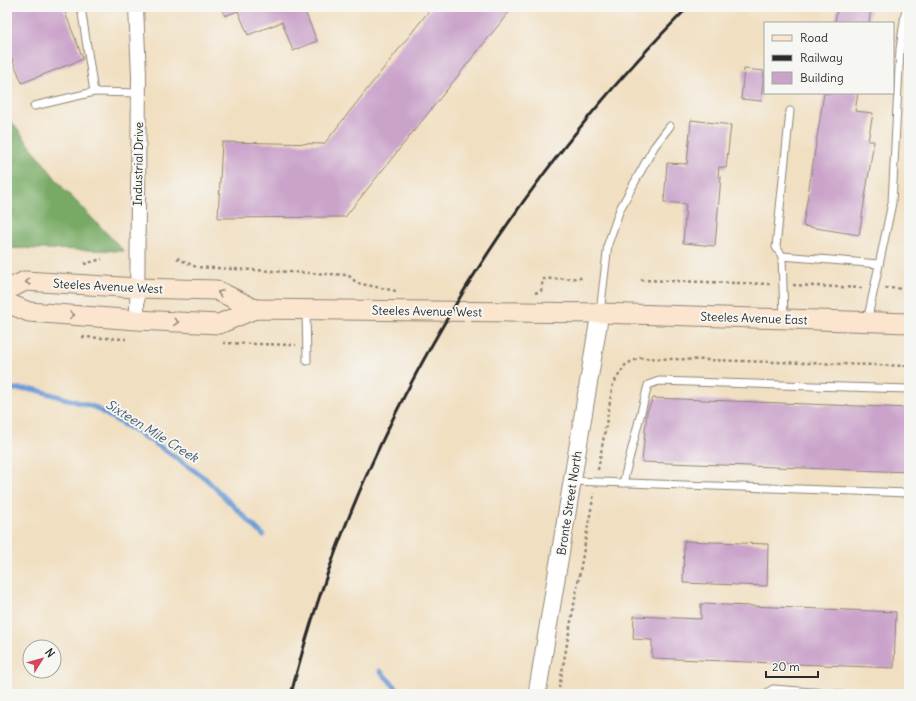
<svg xmlns="http://www.w3.org/2000/svg" width="916" height="701" viewBox="0 0 916 701" font-family="Delius,sans-serif">
<style>
.forest{fill:#78aa65;stroke:#526a48}
.lines{fill:none;stroke-linecap:round;stroke-linejoin:round}
.stream{stroke:#6c9dd6;stroke-width:5}
.building{fill:#caa3ca}
.service-casing{stroke:#8e8576;stroke-width:9}
.minor-casing{stroke:#8e8576;stroke-width:16}
.tertiary-casing{stroke:#8e8576;stroke-width:19}
.secondary-casing{stroke:#8e8576;stroke-width:21}
.path{stroke:#8e8576;stroke-width:2.5;stroke-dasharray:3 3;stroke-linecap:butt}
.service{stroke:#fff;stroke-width:7}
.minor{stroke:#fff;stroke-width:14}
.tertiary{stroke:#fff;stroke-width:17}
.secondary{stroke:#fbe5cf;stroke-width:19}
.rail{stroke:#2b2b2b;stroke-width:3}
.oneway{stroke:#93887d}
.labels{text-anchor:middle;dominant-baseline:central;stroke-width:4;stroke-linejoin:round;paint-order:stroke}
.street-label{font-size:12px;fill:#2b2b2b;stroke:#f6f6f2}
.water-label{font-size:13px;font-style:italic;fill:#45596f;stroke:#f6f6f2}
</style>
<rect width="100%" height="100%" fill="#f6f6f2"/>
<filter id="ink" filterUnits="userSpaceOnUse"><feTurbulence type="fractalNoise" baseFrequency=".025" numOctaves="2"/><feDisplacementMap in="SourceGraphic" scale="8" xChannelSelector="R" yChannelSelector="G"/><feConvolveMatrix kernelMatrix="1 2 1 2 8 2 1 2 1" color-interpolation-filters="sRGB"/></filter>
<filter id="wash" filterUnits="userSpaceOnUse"><feTurbulence type="fractalNoise" baseFrequency=".012" numOctaves="4" result="noise"/><feDisplacementMap in="SourceGraphic" scale="16" xChannelSelector="R" yChannelSelector="G"/><feGaussianBlur stdDeviation="0.9" result="paint"/><feColorMatrix in="noise" values="0 0 0 0 0 0 0 0 0 0 0 0 0 0 0 0 0 1.4 0 .05"/><feComposite in="paint" operator="in"/></filter>
<g filter="url(#wash)">
<rect width="100%" height="100%" fill="#f1dfc1"/>
<path class="forest" d="M 7,116 L 63,188 L 124,251 L 7,248 Z"/>
<g class="lines">
<g class="stream">
<path d="M 7,389 L 33,389 L 94,407 L 153,442 L 205,478 L 263,535"/>
<path d="M 380,671 L 402,694"/>
</g>
</g>
<g id="blocks">
<g class="building">
<path d="M 7,7 L 63,7 L 83,59 L 22,83 L 7,46 Z"/>
<path d="M 221,7 L 309,7 L 304,9 L 317,41 L 293,51 L 282,22 L 248,35 L 238,11 L 225,16 Z"/>
<path d="M 432,7 L 513,7 L 345,217 L 218,218 L 222,142 L 324,144 Z"/>
<path d="M 837,7 L 871,7 L 869,23 L 835,23 Z"/>
<path d="M 744,69 L 764,71 L 761,101 L 741,99 Z"/>
<path d="M 824,93 L 858,93 L 855,111 L 873,113 L 868,141 L 874,141 L 859,235 L 803,226 Z"/>
<path d="M 691,120 L 731,125 L 726,168 L 719,167 L 718,177 L 721,177 L 715,246 L 683,243 L 686,204 L 664,202 L 667,163 L 687,164 Z"/>
<path d="M 653,398 L 909,408 L 909,472 L 642,462 L 647,412 Z"/>
<path d="M 684,541 L 768,544 L 767,586 L 683,583 Z"/>
<path d="M 701,604 L 896,612 L 894,668 L 652,658 L 652,640 L 633,639 L 634,616 L 701,619 Z"/>
</g>
</g>
</g>
<g filter="url(#ink)">
<use href="#blocks" fill-opacity="0" stroke="#8e8576" stroke-width="1"/>
<g class="lines">
<g class="service-casing">
<g id="service">
<path d="M 81,7 L 94,92 L 139,93"/>
<path d="M 34,106 L 94,92"/>
<path d="M 790,111 L 776,247 L 782,256 L 879,264"/>
<path d="M 782,256 L 784,318"/>
<path d="M 306,310 L 307,361"/>
<path d="M 600,313 L 608,244 L 620,209 L 654,147 L 670,126"/>
<path d="M 867,322 L 892,203 L 900,49 L 906,7"/>
<path d="M 572,481 L 909,493"/>
<path d="M 623,483 L 648,385 L 659,381 L 909,389"/>
<path d="M 765,694 L 773,689 L 839,694"/>
</g>
</g>
<g class="minor-casing">
<path id="minor" d="M 136,7 L 139,75 L 137,320"/>
</g>
<g class="tertiary-casing">
<path id="tertiary" d="M 537,694 L 600,313"/>
</g>
<g class="secondary-casing">
<g id="secondary">
<path d="M 7,290 L 25,281 L 137,288 L 216,290 L 255,309"/>
<path d="M 7,303 L 29,312 L 137,320 L 219,324 L 255,309 L 600,313 L 909,323"/>
</g>
</g>
<g class="path">
<path d="M 177,258 L 196,267 L 348,275 L 357,283 L 396,291"/>
<path d="M 84,264 L 102,259"/>
<path d="M 641,280 L 770,284"/>
<path d="M 793,285 L 862,288"/>
<path d="M 885,288 L 909,289"/>
<path d="M 535,293 L 541,291 L 543,279 L 583,278"/>
<path d="M 82,337 L 126,339"/>
<path d="M 223,343 L 296,345"/>
<path d="M 598,470 L 613,384 L 626,364 L 640,358 L 909,366"/>
<path d="M 558,694 L 594,493"/>
</g>
<use href="#service" class="service"/>
<use href="#minor" class="minor"/>
<use href="#tertiary" class="tertiary"/>
<use href="#secondary" class="secondary"/>
<path class="rail" d="M 291,694 C 357,434 500,197 688,7"/>
</g>
<defs><path id="oneway-chevron" d="M-2-3.5L2.5 0L-2 3.5" fill="none" stroke-width="1.6" stroke-linecap="round" stroke-linejoin="round"/></defs>
<g class="oneway">
<use href="#oneway-chevron" transform="translate(28 282) rotate(174)"/>
<use href="#oneway-chevron" transform="translate(220 293) rotate(-158)"/>
<use href="#oneway-chevron" transform="translate(72 315) rotate(4)"/>
<use href="#oneway-chevron" transform="translate(176 322) rotate(3)"/>
</g>
</g>
<g class="labels">
<g class="street-label">
<text transform="translate(138 164) rotate(-89)">Industrial Drive</text>
<text transform="translate(108 286) rotate(3)">Steeles Avenue West</text>
<text transform="translate(427 311) rotate(1)">Steeles Avenue West</text>
<text transform="translate(754 318) rotate(2)">Steeles Avenue East</text>
<text transform="translate(569 503) rotate(-81)">Bronte Street North</text>
</g>
<g class="water-label">
<text transform="translate(152 431) rotate(32)">Sixteen Mile Creek</text>
</g>
</g>
<rect width="916" height="701" fill="none" stroke="#f6f6f2" stroke-width="24"/>
<rect x="764" y="22" width="130" height="72" fill="#f6f6f2" stroke="#a5a5a2"/>
<rect x="772" y="35" width="20" height="6" fill="#fbe5cf" stroke="#a5a5a2"/>
<text x="800" y="42" font-size="12" fill="#2b2b2b">Road</text>
<rect x="772" y="55" width="20" height="6" fill="#2b2b2b" stroke="#a5a5a2"/>
<text x="800" y="62" font-size="12" fill="#2b2b2b">Railway</text>
<rect x="772" y="72" width="20" height="12" fill="#caa3ca" stroke="#a5a5a2"/>
<text x="800" y="82" font-size="12" fill="#2b2b2b">Building</text>
<g transform="translate(42 659) rotate(53)"><circle r="19" fill="#f6f6f2" stroke="#a5a5a2"/>
<path d="M0-3L7 15L0 10L-7 15Z" fill="#d1495b"/>
<text y="-6" font-size="11" font-weight="bold" text-anchor="middle" fill="#2b2b2b">N</text>
</g>
<path d="M766 671v6h52v-6" fill="none" stroke="#2b2b2b" stroke-width="2"/>
<text x="772" y="671" font-size="12" fill="#2b2b2b" stroke="#f6f6f2" stroke-width="3" paint-order="stroke">20 m</text>
</svg>
